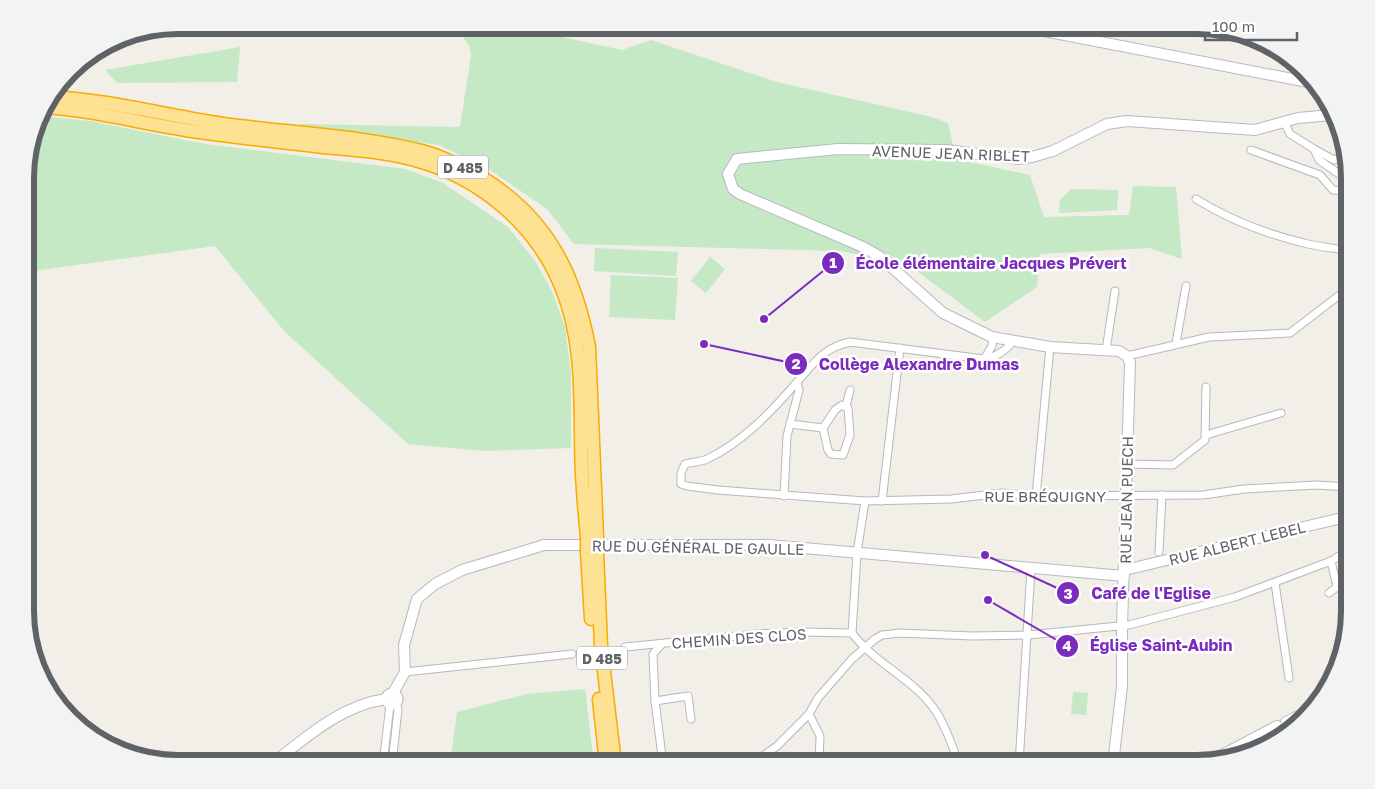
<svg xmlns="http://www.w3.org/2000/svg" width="1375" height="789" viewBox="0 0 1375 789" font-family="'Golos Text',sans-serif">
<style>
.green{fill:#c5e8c5}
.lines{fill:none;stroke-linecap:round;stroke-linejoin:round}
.street-casing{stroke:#b5b8bc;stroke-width:9}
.secondary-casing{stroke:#b6babf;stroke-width:12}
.highway-casing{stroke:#f9ab00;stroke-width:15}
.street{stroke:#fff;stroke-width:7}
.secondary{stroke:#fff;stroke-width:10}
.highway{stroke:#fde293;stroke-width:12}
.highway-bridge-casing{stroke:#f9ab00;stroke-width:15;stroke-linecap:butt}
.highway-bridge{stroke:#fde293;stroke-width:12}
.labels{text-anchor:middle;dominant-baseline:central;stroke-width:5;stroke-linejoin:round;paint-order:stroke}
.shield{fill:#fff;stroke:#8f9295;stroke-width:1}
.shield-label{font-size:14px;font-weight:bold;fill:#5f6368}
.street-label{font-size:15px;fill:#5f6368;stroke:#fff}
.rim{fill:none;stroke:#5f6368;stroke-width:6}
.leader{fill:none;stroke:#7b2cbf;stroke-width:2}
.callout-dot{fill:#7b2cbf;stroke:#fff;stroke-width:2}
.mark-label{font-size:15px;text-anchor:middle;font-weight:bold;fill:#fff}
.callout-label{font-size:16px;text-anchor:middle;font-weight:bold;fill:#7b2cbf;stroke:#fff;stroke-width:5;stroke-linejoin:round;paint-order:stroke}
</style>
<rect width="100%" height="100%" fill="#f1efe8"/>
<g class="green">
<path d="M 454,25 L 527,25 L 562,37 L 622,50 L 651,40 L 777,82 L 932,117 L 948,123 L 956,159 L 1030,175 L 1044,217 L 1129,215 L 1133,186 L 1176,187 L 1182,259 L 1149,248 L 1040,254 L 1037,287 L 985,322 L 910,266 L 841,251 L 574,244 L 547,209 L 490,170 L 439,145 L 299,126 L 299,124 L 460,127 L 471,55 L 469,45 Z"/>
<path d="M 240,47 L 237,82 L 117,83 L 105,70 Z"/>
<path d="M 39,116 L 90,121 L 205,144 L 406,169 L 443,183 L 508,227 L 535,261 L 552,291 L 565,327 L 571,373 L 571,448 L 483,451 L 408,444 L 284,331 L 215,246 L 26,272 L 26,158 Z"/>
<path d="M 1071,189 L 1118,190 L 1117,210 L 1059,213 L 1060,200 Z"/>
<path d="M 595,248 L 678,252 L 676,276 L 594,271 Z"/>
<path d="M 710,257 L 725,269 L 706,293 L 691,281 Z"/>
<path d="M 611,275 L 678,278 L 675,320 L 609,317 Z"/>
<path d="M 585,689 L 594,764 L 450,764 L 457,712 L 527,694 Z"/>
<path d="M 1073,692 L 1088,693 L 1086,715 L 1071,714 Z"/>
</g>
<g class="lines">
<g class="street-casing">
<g id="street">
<path d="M 1314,149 L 1334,160 L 1341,157 L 1343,149"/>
<path d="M 1251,150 L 1320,175 L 1333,190 L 1343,191 L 1348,186 L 1348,180 L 1319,160 L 1314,149 L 1290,134 L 1284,122"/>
<path d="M 1196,199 C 1230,220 1266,234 1304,243 C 1319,247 1334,248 1350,251"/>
<path d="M 1012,342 C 1005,352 995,357 984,359 L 850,342 C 823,348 815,362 797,382 C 772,411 742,443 707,459 C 701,462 692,462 685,464 L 681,473 L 681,484 L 687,486 L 718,490 L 865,501 L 951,499 L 1002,493 L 1036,496 L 1203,495 L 1244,489 L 1316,485 L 1350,487"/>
<path d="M 1176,343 L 1186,286"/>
<path d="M 1106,350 L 1115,291"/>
<path d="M 1127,356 L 1209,337 L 1290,333 L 1350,287"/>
<path d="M 984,359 L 992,346 L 993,337"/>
<path d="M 846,406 L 850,390"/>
<path d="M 790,424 L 823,428 L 828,450 L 831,454 L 843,455 L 850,435 L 848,408 L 842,405 L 835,410 L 823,428"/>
<path d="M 1206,435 L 1281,413"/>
<path d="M 1128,464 L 1173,465 L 1205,440 L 1206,387"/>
<path d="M 1350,464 L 1350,490"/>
<path d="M 784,496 L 787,436 L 799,390 L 797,383"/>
<path d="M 1036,496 L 1050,347"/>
<path d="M 865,501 L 857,553 L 852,633 C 875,664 913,678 935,710 C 946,726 952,746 959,764"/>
<path d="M 882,501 L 900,348"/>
<path d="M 1159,552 L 1162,495"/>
<path d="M 1275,583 L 1289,678"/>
<path d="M 1329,593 L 1337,587 L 1331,561"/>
<path d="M 662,644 L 653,654 L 655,701 L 663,764"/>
<path d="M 625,647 L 756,634 L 803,632 L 852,633"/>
<path d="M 405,672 L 572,654"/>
<path d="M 655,701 L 688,696 L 691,719"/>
<path d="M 809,714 L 820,736 L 819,764"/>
<path d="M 1284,728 L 1286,734"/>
<path d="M 383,764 L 390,705"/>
<path d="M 392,764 L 398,709 L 396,704"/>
<path d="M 752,764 L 777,746 L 809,714 L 818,698 L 852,659 L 875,639 L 882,635 L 900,633 L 972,636 L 1028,635 L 1129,625 L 1235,597 L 1331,561 L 1350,549"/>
<path d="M 1019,764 L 1031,569"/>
</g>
</g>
<g class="secondary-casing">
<g id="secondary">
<path d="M 1013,25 L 1313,83"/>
<path d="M 1125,570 L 1350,516"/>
<path d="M 393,693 L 405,672 L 404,645 L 417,599 L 435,584 L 462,570 L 544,545 L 769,545 L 1124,576"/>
<circle cx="392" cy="699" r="5.5"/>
<path d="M 1286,722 L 1306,712"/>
<path d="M 272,764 C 306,737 342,705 386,699"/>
<path d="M 1113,764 L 1122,686 L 1122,626 L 1130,363 L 1127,356 L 1119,351 L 1050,347 L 992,337 L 943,313 L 879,256 L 863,247 L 740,194 L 733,189 L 728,174 L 737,159 L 838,149 L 946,150 L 1018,159 L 1032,157 L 1053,151 L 1107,124 L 1127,121 L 1255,130 L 1298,118 L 1332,115"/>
<path d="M 1205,764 L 1277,726"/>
</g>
</g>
<g class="highway-casing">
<g id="highway">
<path d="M 51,97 C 112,100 171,117 231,125 C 294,133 360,136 422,151 C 442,156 463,167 481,177 C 547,217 575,273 589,347 L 597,536"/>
<path d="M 43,107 C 96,110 147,125 199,132 C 241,138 282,142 323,147 C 356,150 391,152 422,162 C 485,181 538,228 562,289 C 586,348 579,413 582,474 C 583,495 585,516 587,537"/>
<path d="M 587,552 L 591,619"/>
<path d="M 597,552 L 601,646 L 615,764"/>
<path d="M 599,699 L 606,764"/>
</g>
</g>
<use href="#street" class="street"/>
<use href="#secondary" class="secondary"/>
<use href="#highway" class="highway"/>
<g class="highway-bridge-casing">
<g id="highway-bridge">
<path d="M 597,536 L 597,552"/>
<path d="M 587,537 L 587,552"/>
</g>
</g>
<use href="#highway-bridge" class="highway-bridge"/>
</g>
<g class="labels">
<g class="shield">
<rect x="438" y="155.5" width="50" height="23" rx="4"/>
<rect x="577" y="646.5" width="50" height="23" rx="4"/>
</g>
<g class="shield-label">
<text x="463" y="167">D 485</text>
<text x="602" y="658">D 485</text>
</g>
<g class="street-label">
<text transform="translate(951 153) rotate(2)">AVENUE JEAN RIBLET</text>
<text x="1045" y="496">RUE BRÉQUIGNY</text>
<text transform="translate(1126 500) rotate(-89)">RUE JEAN PUECH</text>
<text transform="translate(1237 543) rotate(-14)">RUE ALBERT LEBEL</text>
<text transform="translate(698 547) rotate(1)">RUE DU GÉNÉRAL DE GAULLE</text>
<text transform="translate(739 638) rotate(-4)">CHEMIN DES CLOS</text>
</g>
</g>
<path d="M0 0H1375V789H0ZM178 34H1197A144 144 0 0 1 1341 178V611A144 144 0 0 1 1197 755H178A144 144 0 0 1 34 611V178A144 144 0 0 1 178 34Z" fill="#f2f3f3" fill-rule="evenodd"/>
<path class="rim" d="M178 34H1197A144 144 0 0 1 1341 178V611A144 144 0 0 1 1197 755H178A144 144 0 0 1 34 611V178A144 144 0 0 1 178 34Z"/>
<path class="leader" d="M764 319L833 263M704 344L796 364M985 555L1068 593M988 600L1067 646"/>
<g class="callout-dot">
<circle cx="764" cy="319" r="5"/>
<circle cx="704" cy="344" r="5"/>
<circle cx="985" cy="555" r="5"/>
<circle cx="988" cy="600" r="5"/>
<circle cx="833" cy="263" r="12"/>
<circle cx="796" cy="364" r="12"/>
<circle cx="1068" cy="593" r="12"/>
<circle cx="1067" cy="646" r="12"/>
</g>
<g class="mark-label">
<text x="833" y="268">1</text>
<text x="796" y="369">2</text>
<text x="1068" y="599">3</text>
<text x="1067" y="651">4</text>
</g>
<g class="callout-label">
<text x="991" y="269">École élémentaire Jacques Prévert</text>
<text x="919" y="370">Collège Alexandre Dumas</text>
<text x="1151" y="599">Café de l'Eglise</text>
<text x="1161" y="651">Église Saint-Aubin</text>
</g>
<path d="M1205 32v8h92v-8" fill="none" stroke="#5f6368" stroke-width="2.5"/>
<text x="1212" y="32" font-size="15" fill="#5f6368" stroke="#ffffff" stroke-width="4" paint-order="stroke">100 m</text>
</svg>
